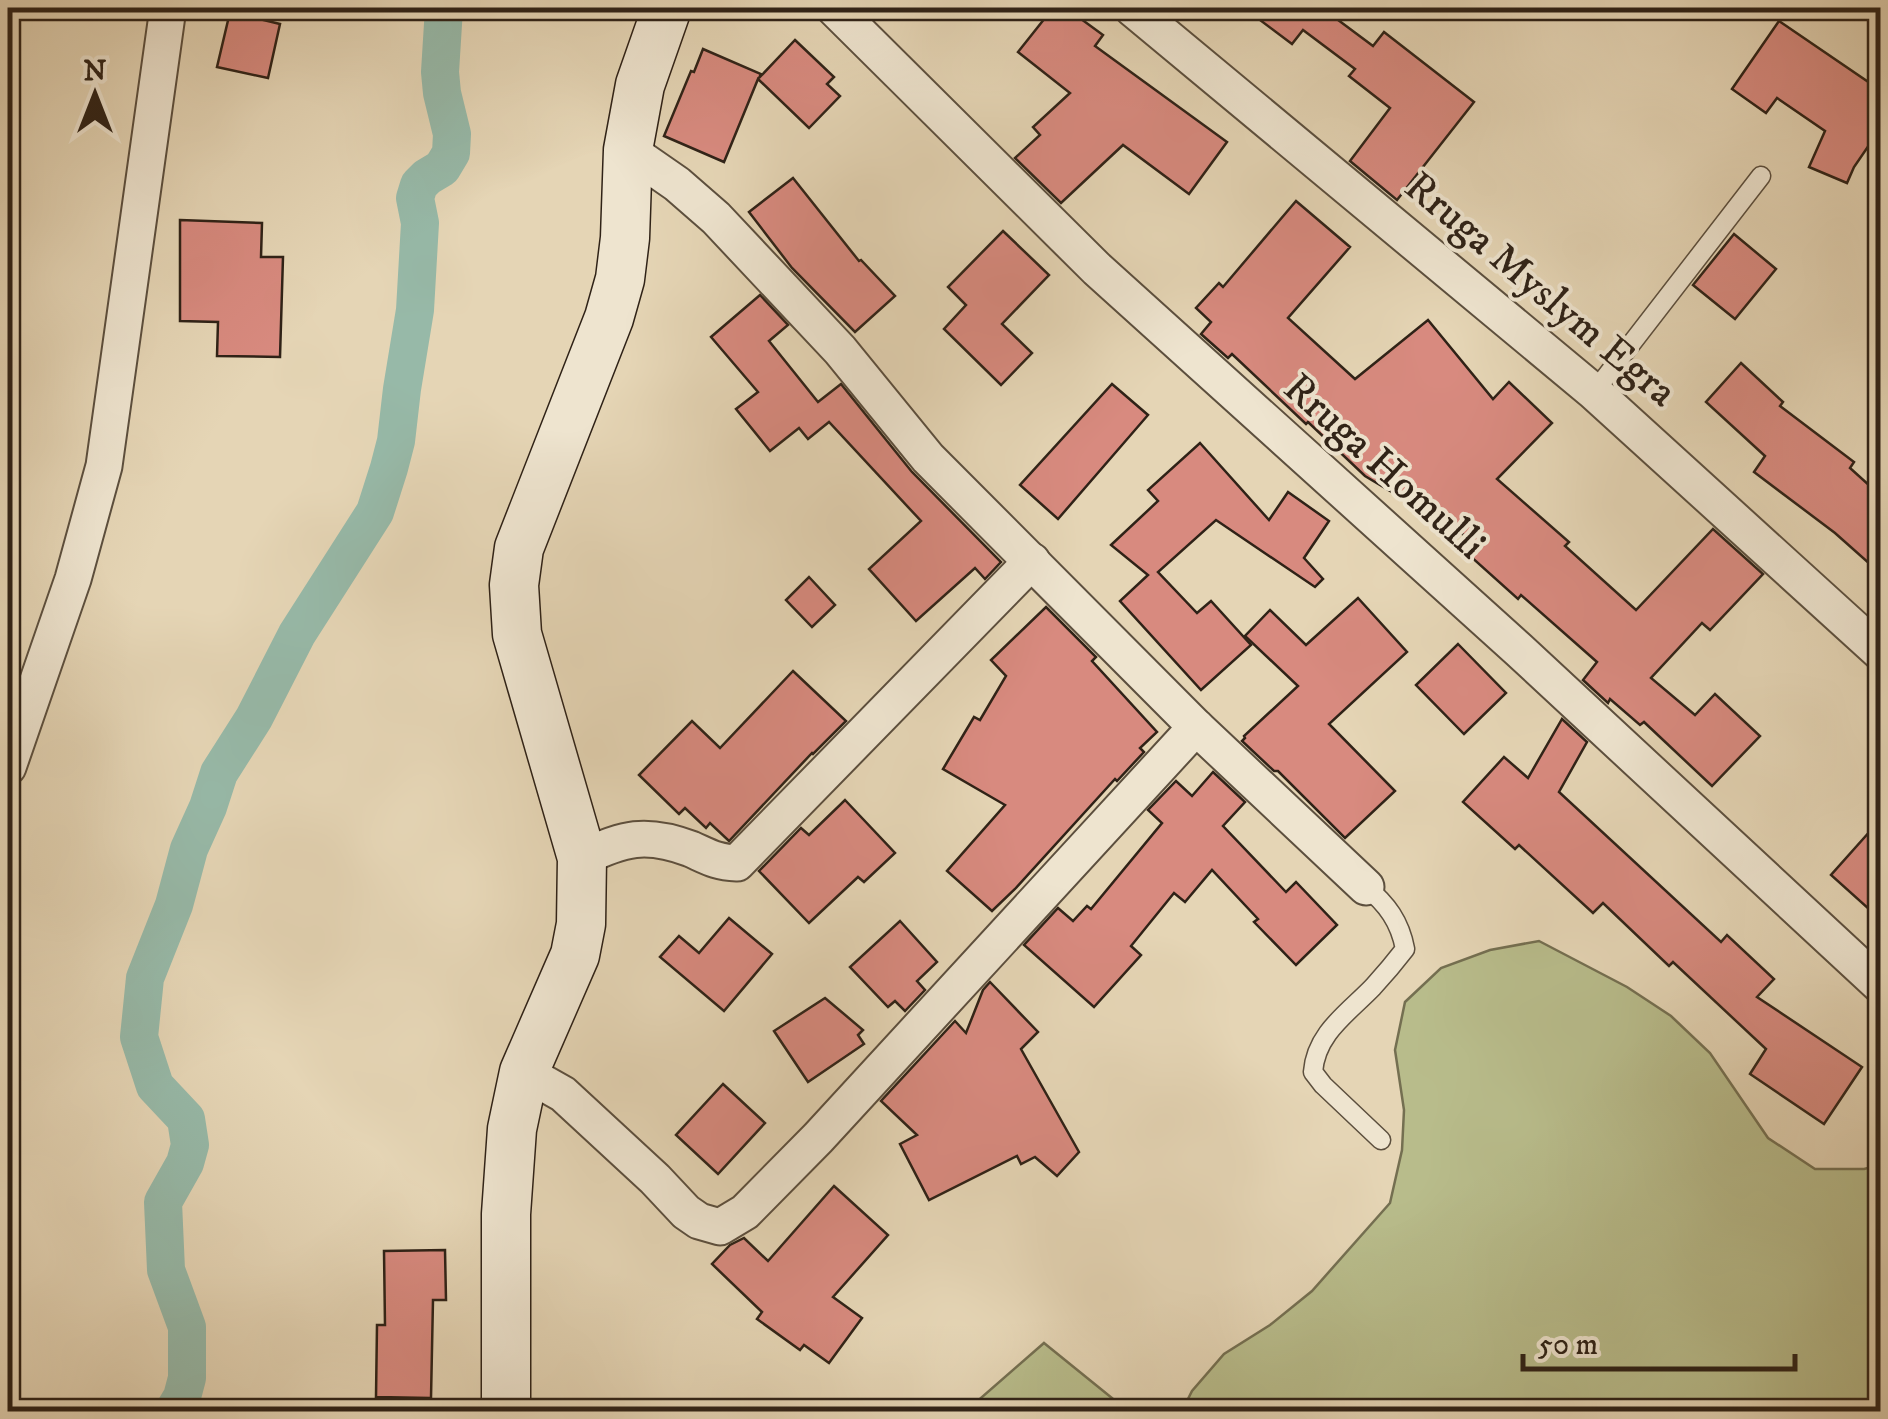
<svg xmlns="http://www.w3.org/2000/svg" width="1888" height="1419" viewBox="0 0 1888 1419" font-family="'IM FELL DW Pica',serif">
<style>
.green{fill:#b8bc8b;stroke:#746f51;stroke-width:2.5}
.lines{fill:none;stroke-linecap:round;stroke-linejoin:round}
.canal{stroke:#97b9a8;stroke-width:38}
.building{fill:#d88a7f;stroke:#2f2217;stroke-width:2.5}
.lane-casing{stroke:#5c4f3e;stroke-width:21}
.street-casing{stroke:#5c4f3e;stroke-width:39}
.secondary-casing{stroke:#2f2217;stroke-width:51}
.lane{stroke:#eee4cf;stroke-width:18}
.street{stroke:#eee4cf;stroke-width:35}
.secondary{stroke:#eee4cf;stroke-width:48}
.labels{text-anchor:middle;dominant-baseline:central;stroke-width:8;stroke-linejoin:round;paint-order:stroke}
.street-label{font-size:42px;fill:#2f2217;stroke:#eee4cf}
</style>
<rect width="100%" height="100%" fill="#e5d5b5"/>
<filter id="stains"><feTurbulence type="fractalNoise" baseFrequency=".002" numOctaves="4"/><feColorMatrix values="0 0 0 0 .2 0 0 0 0 .09 0 0 0 0 .02 0 0 0 .5 -.17"/></filter>
<radialGradient id="worn" r=".72"><stop offset=".6" stop-color="#630" stop-opacity="0"/><stop offset="1" stop-color="#630" stop-opacity=".3"/></radialGradient>
<g class="green">
<path d="M 1539,941 L 1627,987 L 1671,1016 L 1710,1053 L 1768,1138 L 1815,1169 L 1864,1169 L 1880,1165 L 1880,1411 L 1182,1411 L 1192,1391 L 1224,1354 L 1270,1325 L 1312,1291 L 1390,1203 L 1402,1150 L 1404,1110 L 1395,1050 L 1405,1002 L 1441,968 L 1490,950 Z"/>
<path d="M 1044,1343 L 1128,1411 L 966,1411 Z"/>
</g>
<g class="lines">
<path class="canal" d="M 173,1412 L 182,1397 L 187,1378 L 187,1327 L 166,1270 L 163,1202 L 185,1163 L 190,1145 L 186,1119 L 155,1086 L 139,1037 L 145,978 L 174,905 L 189,849 L 208,807 L 219,773 L 254,718 L 297,634 L 375,512 L 389,468 L 396,441 L 402,389 L 415,310 L 420,223 L 415,198 L 419,185 L 427,177 L 442,168 L 451,153 L 452,134 L 442,93 L 440,72 L 444,8"/>
</g>
<g class="building">
<path d="M 1053,8 L 1066,8 L 1103,35 L 1095,46 L 1227,142 L 1189,194 L 1123,145 L 1061,203 L 1015,158 L 1040,135 L 1033,127 L 1070,93 L 1018,52 Z"/>
<path d="M 1244,8 L 1322,8 L 1373,46 L 1384,32 L 1474,102 L 1397,200 L 1350,161 L 1390,108 L 1349,76 L 1355,69 L 1303,30 L 1292,44 Z"/>
<path d="M 230,12 L 280,24 L 268,78 L 217,67 Z"/>
<path d="M 1779,21 L 1880,90 L 1880,129 L 1854,167 L 1847,183 L 1809,167 L 1825,131 L 1777,98 L 1766,113 L 1732,89 Z"/>
<path d="M 795,40 L 834,77 L 827,84 L 840,96 L 809,128 L 758,79 L 724,162 L 664,136 L 691,71 L 694,72 L 703,49 L 761,74 L 759,78 Z"/>
<path d="M 793,178 L 859,261 L 861,260 L 895,296 L 855,332 L 792,268 L 749,212 Z"/>
<path d="M 1296,201 L 1350,247 L 1288,318 L 1355,379 L 1428,320 L 1493,399 L 1509,382 L 1552,423 L 1497,479 L 1569,542 L 1565,546 L 1636,610 L 1713,529 L 1763,574 L 1710,630 L 1702,623 L 1651,678 L 1695,715 L 1715,694 L 1760,736 L 1712,786 L 1644,722 L 1640,725 L 1610,699 L 1608,703 L 1583,680 L 1597,662 L 1521,595 L 1518,599 L 1469,555 L 1479,544 L 1365,476 L 1308,422 L 1306,424 L 1232,354 L 1228,358 L 1201,334 L 1211,322 L 1196,308 L 1219,283 L 1223,287 Z"/>
<path d="M 180,220 L 262,223 L 261,257 L 283,257 L 280,357 L 217,356 L 218,322 L 180,321 Z"/>
<path d="M 1003,231 L 1049,275 L 1002,324 L 1032,353 L 1001,385 L 944,329 L 966,305 L 948,287 Z"/>
<path d="M 1734,234 L 1776,269 L 1735,319 L 1693,285 Z"/>
<path d="M 760,295 L 788,325 L 769,341 L 818,402 L 841,384 L 912,472 L 1001,562 L 985,579 L 975,568 L 916,621 L 869,569 L 921,521 L 829,422 L 808,439 L 799,428 L 770,451 L 736,409 L 758,392 L 711,337 Z"/>
<path d="M 1741,363 L 1783,402 L 1780,406 L 1854,462 L 1850,468 L 1880,495 L 1880,573 L 1835,533 L 1754,472 L 1765,456 L 1706,402 Z"/>
<path d="M 1112,384 L 1148,415 L 1058,519 L 1020,485 Z"/>
<path d="M 1200,443 L 1269,520 L 1288,492 L 1329,521 L 1304,558 L 1323,579 L 1315,587 L 1216,520 L 1158,572 L 1197,613 L 1211,601 L 1251,645 L 1201,690 L 1120,601 L 1148,575 L 1111,545 L 1158,501 L 1148,490 Z"/>
<path d="M 809,577 L 835,605 L 812,627 L 786,600 Z"/>
<path d="M 1358,598 L 1407,652 L 1329,724 L 1395,791 L 1345,838 L 1278,771 L 1274,771 L 1242,741 L 1245,738 L 1244,736 L 1298,686 L 1245,636 L 1270,610 L 1306,645 Z"/>
<path d="M 1046,607 L 1096,657 L 1092,661 L 1157,732 L 1140,748 L 1144,752 L 1117,781 L 1115,779 L 1015,889 L 992,911 L 947,871 L 1005,805 L 943,769 L 974,717 L 980,720 L 1006,676 L 991,660 Z"/>
<path d="M 1458,644 L 1506,693 L 1464,734 L 1416,685 Z"/>
<path d="M 793,671 L 846,721 L 813,754 L 812,753 L 729,841 L 710,823 L 706,828 L 685,808 L 679,814 L 639,775 L 692,721 L 720,748 Z"/>
<path d="M 1562,719 L 1587,742 L 1559,792 L 1721,942 L 1727,935 L 1774,979 L 1757,997 L 1862,1067 L 1824,1124 L 1750,1074 L 1766,1049 L 1673,962 L 1669,966 L 1603,903 L 1593,913 L 1519,845 L 1515,849 L 1463,802 L 1504,757 L 1528,778 Z"/>
<path d="M 1213,772 L 1245,802 L 1223,826 L 1286,892 L 1296,882 L 1337,925 L 1296,965 L 1254,922 L 1258,919 L 1212,870 L 1185,902 L 1174,893 L 1131,946 L 1141,955 L 1094,1007 L 1024,945 L 1058,908 L 1073,921 L 1087,906 L 1091,909 L 1162,823 L 1148,810 L 1176,781 L 1192,796 Z"/>
<path d="M 845,800 L 895,853 L 864,882 L 858,877 L 809,923 L 759,871 L 801,828 L 809,835 Z"/>
<path d="M 1880,820 L 1880,919 L 1831,875 Z"/>
<path d="M 729,918 L 772,954 L 724,1011 L 660,957 L 679,936 L 699,953 Z"/>
<path d="M 900,921 L 937,962 L 917,981 L 925,990 L 905,1011 L 895,1001 L 888,1007 L 850,967 Z"/>
<path d="M 990,982 L 1038,1032 L 1021,1049 L 1079,1152 L 1057,1176 L 1035,1157 L 1021,1164 L 1017,1156 L 929,1200 L 900,1144 L 917,1135 L 881,1101 L 955,1021 L 966,1033 L 983,990 Z"/>
<path d="M 825,998 L 863,1030 L 858,1035 L 864,1044 L 808,1082 L 774,1031 Z"/>
<path d="M 723,1084 L 765,1123 L 718,1174 L 676,1135 Z"/>
<path d="M 834,1186 L 888,1235 L 833,1297 L 862,1318 L 829,1363 L 804,1345 L 800,1350 L 757,1319 L 762,1312 L 712,1264 L 730,1245 L 744,1238 L 768,1261 Z"/>
<path d="M 445,1250 L 446,1300 L 433,1300 L 431,1398 L 376,1397 L 377,1325 L 385,1325 L 384,1251 Z"/>
</g>
<g class="lines">
<g class="lane-casing">
<g id="lane">
<path d="M 1594,392 L 1761,176"/>
<path d="M 1366,887 C 1387,904 1400,922 1405,949 C 1395,962 1384,975 1373,987 C 1348,1013 1316,1033 1313,1072 L 1323,1085 L 1381,1140"/>
</g>
</g>
<g class="street-casing">
<g id="street">
<path d="M 834,8 L 1097,269 L 1519,650 L 1880,985"/>
<path d="M 1132,8 L 1594,392 L 1880,652"/>
<path d="M 628,150 L 677,184 L 716,218 L 840,350 L 928,458 L 1196,727 L 1366,887"/>
<path d="M 8,767 L 73,579 L 104,466 L 168,8"/>
<path d="M 582,858 C 623,838 646,832 691,849 C 709,857 716,862 737,863 L 1032,561"/>
<path d="M 524,1072 L 563,1094 L 655,1179 L 686,1212 L 699,1221 L 720,1227 L 745,1212 L 818,1138 L 1196,727"/>
</g>
</g>
<g class="secondary-casing">
<path id="secondary" d="M 506,1412 L 506,1214 L 512,1129 L 524,1072 L 575,955 L 581,924 L 582,858 L 517,634 L 514,585 L 519,548 L 609,318 L 620,279 L 625,238 L 628,150 L 640,85 L 667,8"/>
</g>
<use href="#lane" class="lane"/>
<use href="#street" class="street"/>
<use href="#secondary" class="secondary"/>
</g>
<g class="labels">
<g class="street-label">
<text transform="translate(1540 290) rotate(40)">Rruga Myslym Egra</text>
<text transform="translate(1384 467) rotate(42)">Rruga Homulli</text>
</g>
</g>
<rect width="1888" height="1419" fill="none" stroke="#e5d5b5" stroke-width="40"/>
<rect x="10" y="10" width="1868" height="1399" fill="none" stroke="#2f2217" stroke-width="5"/>
<rect x="20" y="20" width="1848" height="1379" fill="none" stroke="#2f2217" stroke-width="2.5"/>
<g transform="translate(95 95)" stroke="#eee4cf" stroke-width="8" paint-order="stroke">
<path d="M0-8L18 38L0 25L-18 38Z" fill="#2f2217"/>
<text y="-15" font-size="28" font-weight="bold" text-anchor="middle" fill="#2f2217">N</text>
</g>
<path d="M1523 1354v15h272v-15" fill="none" stroke="#2f2217" stroke-width="5"/>
<text x="1538" y="1354" font-size="30" fill="#2f2217" stroke="#eee4cf" stroke-width="8" paint-order="stroke">50 m</text>
<rect width="100%" height="100%" filter="url(#stains)"/>
<rect width="100%" height="100%" fill="url(#worn)"/>
</svg>
